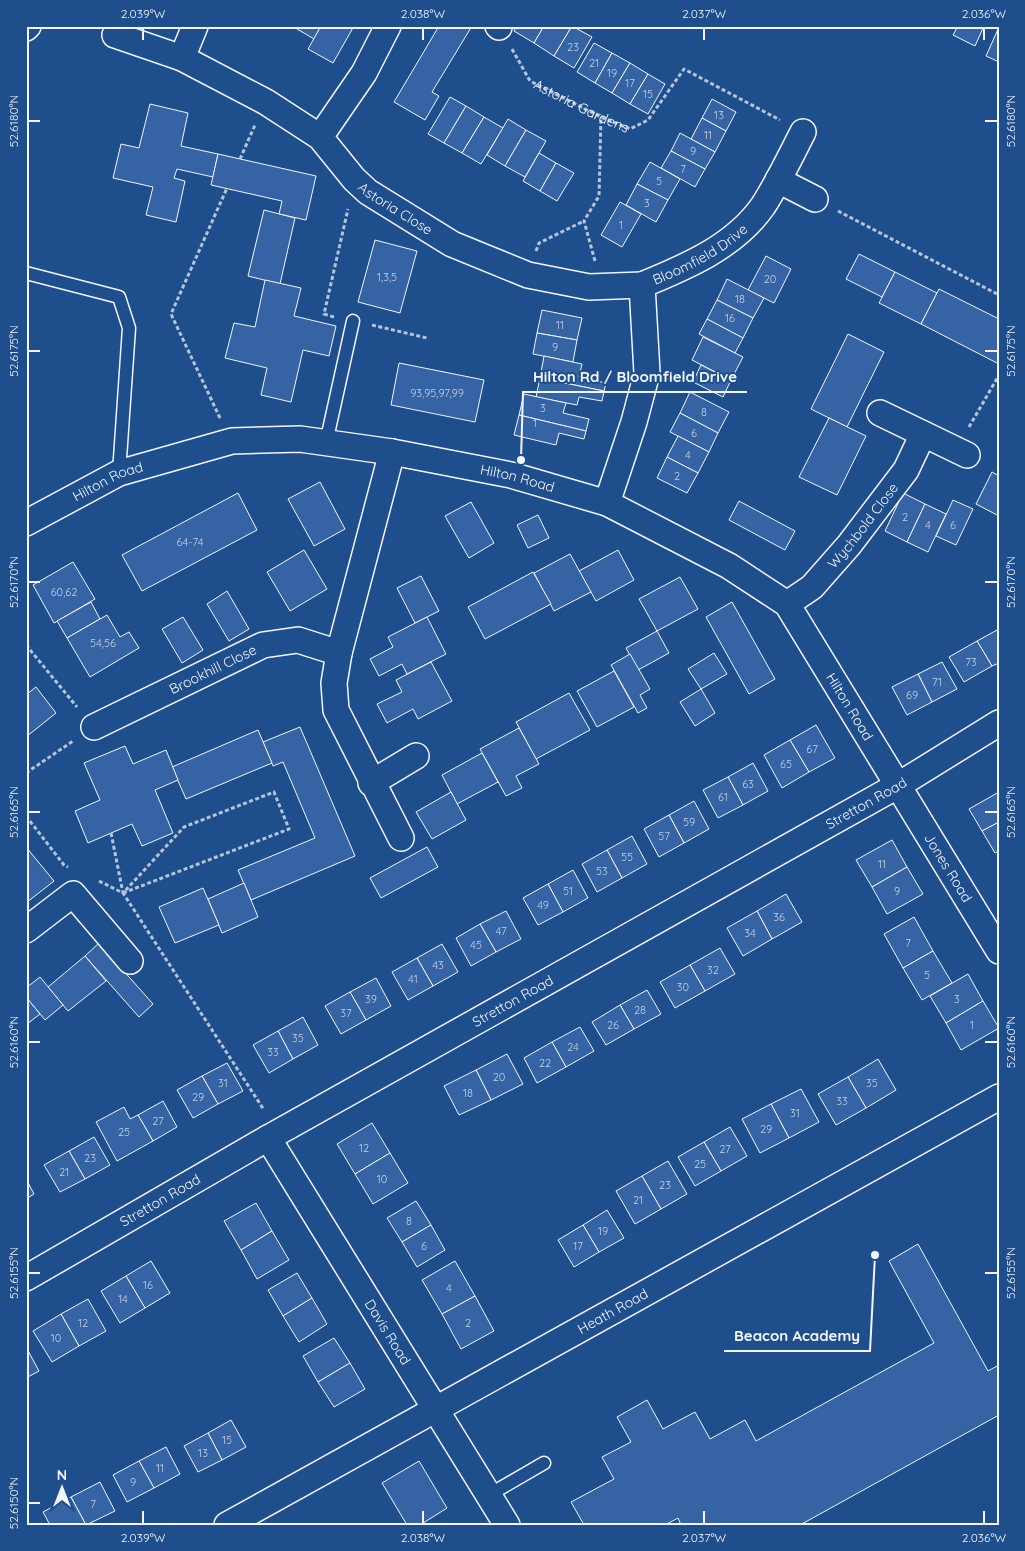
<svg xmlns="http://www.w3.org/2000/svg" width="1025" height="1551" viewBox="0 0 1025 1551" font-family="Quicksand,sans-serif">
<style>
.building{fill:#3563a3;stroke:#f2f6ff}
.lines{fill:none;stroke-linecap:round;stroke-linejoin:round}
.lane-casing{stroke:#f2f6ff;stroke-width:15}
.street-casing{stroke:#f2f6ff;stroke-width:28}
.path{stroke:#b3c4dc;stroke-width:3;stroke-dasharray:4 2.5;stroke-linecap:butt}
.lane{stroke:#1f4e8c;stroke-width:12}
.street{stroke:#1f4e8c;stroke-width:25}
.ticks{fill:none;stroke:#f2f6ff;stroke-width:2}
.labels{text-anchor:middle;dominant-baseline:central;stroke-width:4;stroke-linejoin:round;paint-order:stroke}
.number-label{font-size:11px;fill:#c3d1e8}
.street-label{font-size:14px;fill:#f2f6ff;stroke:#1f4e8c}
.leader{fill:none;stroke:#f2f6ff;stroke-width:2}
.callout-dot{fill:#f2f6ff;stroke:#1f4e8c;stroke-width:2}
.callout-label{font-size:15px;text-anchor:middle;font-weight:bold;fill:#f2f6ff;stroke:#1f4e8c;stroke-width:4;stroke-linejoin:round;paint-order:stroke}
.neatline{fill:none;stroke:#f2f6ff;stroke-width:2}
.ticks-label{font-size:12px;text-anchor:middle;fill:#f2f6ff}
</style>
<rect width="100%" height="100%" fill="#1f4e8c"/>
<g class="building">
<path d="M 292,26 L 321,26 L 314,39 Z"/>
<path d="M 321,26 L 354,26 L 333,63 L 308,49 Z"/>
<path d="M 439,26 L 472,26 L 432,92 L 439,96 L 425,120 L 394,102 Z"/>
<path d="M 517,26 L 544,26 L 534,43 L 514,31 Z"/>
<path d="M 544,26 L 572,26 L 554,56 L 534,43 Z"/>
<path d="M 572,26 L 592,37 L 574,68 L 554,56 Z"/>
<path d="M 958,26 L 984,26 L 975,46 L 953,35 Z"/>
<path d="M 999,27 L 999,62 L 986,56 Z"/>
<path d="M 594,43 L 612,53 L 595,83 L 577,72 Z"/>
<path d="M 612,53 L 630,63 L 612,93 L 595,83 Z"/>
<path d="M 630,63 L 648,74 L 630,104 L 612,93 Z"/>
<path d="M 648,74 L 665,84 L 648,114 L 630,104 Z"/>
<path d="M 450,97 L 466,106 L 444,143 L 428,134 Z"/>
<path d="M 712,99 L 736,112 L 726,131 L 702,118 Z"/>
<path d="M 150,104 L 188,113 L 181,146 L 218,154 L 213,177 L 177,169 L 174,178 L 185,181 L 176,222 L 146,215 L 153,187 L 113,178 L 121,144 L 139,148 Z"/>
<path d="M 466,106 L 484,117 L 462,153 L 444,143 Z"/>
<path d="M 484,117 L 503,128 L 481,164 L 462,153 Z"/>
<path d="M 702,118 L 726,131 L 715,152 L 691,139 Z"/>
<path d="M 508,119 L 526,130 L 505,166 L 487,155 Z"/>
<path d="M 526,130 L 546,141 L 525,177 L 505,166 Z"/>
<path d="M 680,133 L 715,152 L 705,169 L 671,151 Z"/>
<path d="M 671,151 L 705,169 L 695,187 L 661,168 Z"/>
<path d="M 539,153 L 556,163 L 540,191 L 523,181 Z"/>
<path d="M 218,154 L 316,176 L 306,220 L 279,214 L 282,201 L 211,185 Z"/>
<path d="M 650,162 L 680,179 L 668,200 L 637,184 Z"/>
<path d="M 556,163 L 574,173 L 557,201 L 540,191 Z"/>
<path d="M 637,184 L 668,200 L 656,222 L 626,205 Z"/>
<path d="M 620,202 L 641,214 L 622,247 L 601,235 Z"/>
<path d="M 264,210 L 295,218 L 280,284 L 248,276 Z"/>
<path d="M 375,240 L 417,251 L 400,313 L 358,302 Z"/>
<path d="M 859,254 L 895,272 L 882,297 L 846,279 Z"/>
<path d="M 766,256 L 791,269 L 774,303 L 748,290 Z"/>
<path d="M 895,272 L 937,293 L 921,324 L 879,303 Z"/>
<path d="M 727,279 L 764,298 L 753,318 L 717,300 Z"/>
<path d="M 265,280 L 301,288 L 294,316 L 336,326 L 329,356 L 303,350 L 291,402 L 261,395 L 267,368 L 225,358 L 234,323 L 255,327 Z"/>
<path d="M 939,289 L 999,319 L 999,364 L 921,324 Z"/>
<path d="M 717,300 L 753,318 L 743,338 L 707,319 Z"/>
<path d="M 542,310 L 582,318 L 577,340 L 537,333 Z"/>
<path d="M 707,319 L 743,338 L 735,353 L 699,334 Z"/>
<path d="M 537,333 L 577,340 L 573,362 L 533,354 Z"/>
<path d="M 848,334 L 884,352 L 847,427 L 811,409 Z"/>
<path d="M 703,337 L 743,357 L 731,380 L 692,360 Z"/>
<path d="M 544,356 L 582,364 L 579,377 L 606,383 L 604,391 L 540,378 Z"/>
<path d="M 399,363 L 484,380 L 475,422 L 391,405 Z"/>
<path d="M 701,365 L 731,380 L 723,397 L 693,382 Z"/>
<path d="M 540,378 L 604,391 L 602,401 L 579,397 L 577,405 L 536,397 Z"/>
<path d="M 690,392 L 729,412 L 718,433 L 680,413 Z"/>
<path d="M 524,394 L 566,403 L 563,413 L 589,419 L 586,431 L 519,415 Z"/>
<path d="M 680,413 L 718,433 L 709,452 L 670,432 Z"/>
<path d="M 519,415 L 586,431 L 584,439 L 559,433 L 556,445 L 514,435 Z"/>
<path d="M 829,418 L 866,436 L 837,495 L 799,477 Z"/>
<path d="M 678,436 L 709,452 L 698,473 L 667,457 Z"/>
<path d="M 667,457 L 698,473 L 687,493 L 657,478 Z"/>
<path d="M 992,472 L 999,476 L 999,516 L 976,504 Z"/>
<path d="M 320,482 L 345,529 L 314,546 L 288,499 Z"/>
<path d="M 238,493 L 257,530 L 142,591 L 122,555 Z"/>
<path d="M 903,493 L 925,504 L 907,542 L 885,531 Z"/>
<path d="M 953,500 L 973,509 L 956,545 L 936,536 Z"/>
<path d="M 739,501 L 795,531 L 785,550 L 729,520 Z"/>
<path d="M 471,502 L 494,543 L 469,558 L 445,516 Z"/>
<path d="M 925,504 L 946,514 L 928,552 L 907,542 Z"/>
<path d="M 538,515 L 549,538 L 528,548 L 517,525 Z"/>
<path d="M 304,550 L 327,589 L 290,611 L 267,572 Z"/>
<path d="M 618,550 L 634,580 L 596,601 L 579,571 Z"/>
<path d="M 570,554 L 591,592 L 554,611 L 534,573 Z"/>
<path d="M 73,562 L 95,599 L 54,623 L 33,585 Z"/>
<path d="M 533,572 L 551,604 L 485,639 L 468,607 Z"/>
<path d="M 421,576 L 439,611 L 415,623 L 397,588 Z"/>
<path d="M 680,577 L 698,609 L 657,631 L 639,599 Z"/>
<path d="M 227,591 L 249,629 L 229,641 L 207,604 Z"/>
<path d="M 91,602 L 100,619 L 67,638 L 57,621 Z"/>
<path d="M 732,602 L 775,679 L 749,694 L 706,617 Z"/>
<path d="M 107,615 L 120,637 L 129,632 L 139,648 L 90,677 L 67,638 Z"/>
<path d="M 183,617 L 203,650 L 182,663 L 162,629 Z"/>
<path d="M 427,617 L 446,654 L 407,674 L 402,664 L 379,676 L 370,659 L 393,647 L 388,637 Z"/>
<path d="M 999,629 L 999,663 L 992,666 L 977,641 Z"/>
<path d="M 657,631 L 669,653 L 638,670 L 626,648 Z"/>
<path d="M 977,641 L 992,666 L 964,682 L 949,657 Z"/>
<path d="M 714,653 L 727,674 L 701,689 L 688,669 Z"/>
<path d="M 630,654 L 650,689 L 640,695 L 647,708 L 638,713 L 611,665 Z"/>
<path d="M 431,662 L 452,701 L 418,719 L 413,709 L 387,723 L 377,704 L 402,692 L 396,680 Z"/>
<path d="M 942,662 L 957,689 L 932,702 L 918,674 Z"/>
<path d="M 614,671 L 634,707 L 597,727 L 577,691 Z"/>
<path d="M 918,674 L 932,702 L 907,715 L 892,687 Z"/>
<path d="M 36,687 L 56,713 L 26,737 L 26,695 Z"/>
<path d="M 701,689 L 715,713 L 695,726 L 680,702 Z"/>
<path d="M 569,693 L 590,730 L 536,759 L 516,722 Z"/>
<path d="M 816,725 L 835,758 L 809,772 L 790,740 Z"/>
<path d="M 300,727 L 355,856 L 251,900 L 238,870 L 315,838 L 283,762 L 273,766 L 263,742 Z"/>
<path d="M 519,728 L 539,764 L 516,776 L 522,788 L 506,796 L 480,749 Z"/>
<path d="M 258,730 L 272,763 L 186,799 L 172,767 Z"/>
<path d="M 790,740 L 809,772 L 782,788 L 764,755 Z"/>
<path d="M 125,746 L 133,764 L 166,750 L 178,780 L 155,790 L 173,833 L 142,846 L 132,824 L 88,843 L 75,811 L 100,800 L 84,763 Z"/>
<path d="M 482,753 L 498,782 L 457,804 L 442,775 Z"/>
<path d="M 753,763 L 768,791 L 743,805 L 728,777 Z"/>
<path d="M 728,777 L 743,805 L 718,818 L 703,790 Z"/>
<path d="M 451,792 L 466,820 L 432,839 L 416,812 Z"/>
<path d="M 999,792 L 999,822 L 982,831 L 969,809 Z"/>
<path d="M 694,801 L 709,829 L 684,843 L 669,815 Z"/>
<path d="M 669,815 L 684,843 L 659,857 L 644,829 Z"/>
<path d="M 999,822 L 999,851 L 995,853 L 982,831 Z"/>
<path d="M 632,836 L 647,864 L 622,878 L 607,850 Z"/>
<path d="M 892,840 L 907,867 L 872,887 L 856,860 Z"/>
<path d="M 26,847 L 54,881 L 26,903 Z"/>
<path d="M 427,847 L 438,867 L 381,898 L 370,878 Z"/>
<path d="M 607,850 L 622,878 L 597,892 L 582,864 Z"/>
<path d="M 907,867 L 923,894 L 887,914 L 872,887 Z"/>
<path d="M 573,870 L 588,898 L 563,912 L 548,884 Z"/>
<path d="M 244,883 L 258,917 L 222,933 L 208,899 Z"/>
<path d="M 548,884 L 563,912 L 538,925 L 523,898 Z"/>
<path d="M 203,888 L 219,925 L 175,943 L 159,907 Z"/>
<path d="M 786,894 L 802,922 L 772,939 L 757,911 Z"/>
<path d="M 506,911 L 521,939 L 496,952 L 480,924 Z"/>
<path d="M 757,911 L 772,939 L 743,956 L 727,928 Z"/>
<path d="M 914,917 L 933,951 L 903,968 L 884,934 Z"/>
<path d="M 480,924 L 496,952 L 471,966 L 456,938 Z"/>
<path d="M 99,943 L 153,1004 L 139,1017 L 85,956 Z"/>
<path d="M 442,944 L 458,972 L 433,986 L 417,958 Z"/>
<path d="M 720,948 L 735,974 L 705,991 L 690,965 Z"/>
<path d="M 933,951 L 952,983 L 922,1000 L 903,968 Z"/>
<path d="M 85,956 L 106,981 L 68,1011 L 48,987 Z"/>
<path d="M 417,958 L 433,986 L 408,1000 L 392,972 Z"/>
<path d="M 690,965 L 705,991 L 675,1008 L 660,982 Z"/>
<path d="M 968,974 L 983,1001 L 946,1023 L 930,996 Z"/>
<path d="M 40,977 L 63,1005 L 45,1020 L 26,997 L 26,988 Z"/>
<path d="M 376,978 L 391,1006 L 366,1020 L 350,992 Z"/>
<path d="M 647,990 L 661,1014 L 634,1029 L 620,1005 Z"/>
<path d="M 350,992 L 366,1020 L 341,1034 L 325,1006 Z"/>
<path d="M 26,997 L 40,1014 L 26,1025 Z"/>
<path d="M 983,1001 L 999,1028 L 961,1050 L 946,1023 Z"/>
<path d="M 620,1005 L 634,1029 L 606,1045 L 592,1022 Z"/>
<path d="M 303,1017 L 318,1045 L 293,1059 L 278,1031 Z"/>
<path d="M 580,1027 L 594,1051 L 566,1067 L 552,1042 Z"/>
<path d="M 278,1031 L 293,1059 L 269,1073 L 253,1045 Z"/>
<path d="M 552,1042 L 566,1067 L 537,1083 L 524,1058 Z"/>
<path d="M 507,1054 L 523,1084 L 491,1100 L 476,1070 Z"/>
<path d="M 878,1059 L 896,1090 L 866,1108 L 848,1077 Z"/>
<path d="M 227,1063 L 243,1091 L 218,1104 L 202,1076 Z"/>
<path d="M 476,1070 L 491,1100 L 459,1115 L 444,1086 Z"/>
<path d="M 202,1076 L 218,1104 L 193,1118 L 177,1090 Z"/>
<path d="M 848,1077 L 866,1108 L 836,1125 L 818,1094 Z"/>
<path d="M 801,1089 L 819,1122 L 789,1138 L 771,1104 Z"/>
<path d="M 163,1101 L 177,1127 L 153,1141 L 138,1115 Z"/>
<path d="M 771,1104 L 789,1138 L 760,1153 L 742,1119 Z"/>
<path d="M 124,1107 L 130,1119 L 138,1115 L 153,1141 L 117,1161 L 96,1122 Z"/>
<path d="M 372,1123 L 390,1153 L 355,1174 L 337,1144 Z"/>
<path d="M 730,1127 L 747,1156 L 721,1171 L 704,1142 Z"/>
<path d="M 94,1137 L 110,1165 L 85,1179 L 69,1151 Z"/>
<path d="M 704,1142 L 721,1171 L 695,1186 L 678,1157 Z"/>
<path d="M 69,1151 L 85,1179 L 60,1192 L 44,1165 Z"/>
<path d="M 390,1153 L 408,1183 L 373,1204 L 355,1174 Z"/>
<path d="M 668,1161 L 687,1194 L 661,1209 L 642,1176 Z"/>
<path d="M 642,1176 L 661,1209 L 635,1224 L 616,1191 Z"/>
<path d="M 26,1179 L 34,1194 L 26,1199 Z"/>
<path d="M 416,1201 L 431,1225 L 402,1242 L 387,1218 Z"/>
<path d="M 256,1203 L 272,1231 L 241,1250 L 224,1221 Z"/>
<path d="M 607,1210 L 624,1238 L 599,1252 L 583,1225 Z"/>
<path d="M 431,1225 L 445,1250 L 417,1267 L 402,1242 Z"/>
<path d="M 583,1225 L 599,1252 L 574,1267 L 558,1240 Z"/>
<path d="M 272,1231 L 289,1260 L 257,1279 L 241,1250 Z"/>
<path d="M 918,1244 L 988,1371 L 999,1365 L 999,1415 L 800,1525 L 681,1525 L 678,1518 L 665,1525 L 584,1525 L 571,1502 L 614,1479 L 602,1457 L 631,1442 L 617,1417 L 647,1400 L 663,1429 L 695,1412 L 710,1439 L 745,1420 L 756,1441 L 934,1343 L 889,1261 Z"/>
<path d="M 151,1261 L 170,1293 L 145,1308 L 126,1276 Z"/>
<path d="M 455,1261 L 475,1296 L 442,1314 L 422,1280 Z"/>
<path d="M 297,1273 L 312,1298 L 283,1316 L 268,1290 Z"/>
<path d="M 126,1276 L 145,1308 L 120,1323 L 101,1291 Z"/>
<path d="M 475,1296 L 494,1331 L 461,1349 L 442,1314 Z"/>
<path d="M 312,1298 L 327,1324 L 299,1342 L 283,1316 Z"/>
<path d="M 88,1299 L 106,1331 L 79,1346 L 61,1314 Z"/>
<path d="M 61,1314 L 79,1346 L 52,1362 L 33,1331 Z"/>
<path d="M 334,1338 L 350,1363 L 318,1382 L 303,1356 Z"/>
<path d="M 26,1347 L 39,1371 L 26,1378 Z"/>
<path d="M 350,1363 L 365,1389 L 334,1407 L 318,1382 Z"/>
<path d="M 231,1420 L 246,1447 L 222,1460 L 208,1433 Z"/>
<path d="M 208,1433 L 222,1460 L 198,1472 L 184,1446 Z"/>
<path d="M 166,1447 L 180,1474 L 154,1488 L 139,1461 Z"/>
<path d="M 139,1461 L 154,1488 L 127,1502 L 113,1475 Z"/>
<path d="M 419,1461 L 447,1508 L 420,1525 L 407,1525 L 382,1483 Z"/>
<path d="M 100,1482 L 115,1511 L 86,1525 L 71,1497 Z"/>
<path d="M 71,1497 L 86,1525 L 50,1525 L 43,1512 Z"/>
</g>
<g class="lines">
<g class="lane-casing">
<g id="lane">
<path d="M 26,273 L 119,297 L 129,328 L 119,473"/>
<path d="M 326,443 L 353,321"/>
<path d="M 489,1495 L 544,1463"/>
</g>
</g>
<g class="street-casing">
<g id="street">
<path d="M 498,26 L 499,27"/>
<path d="M 26,28 L 28,26"/>
<path id="s2" d="M 115,35 L 182,58 L 266,102 L 320,137 L 354,179 L 368,192 L 452,244 L 528,275 L 589,287 L 642,285"/>
<path d="M 182,58 L 195,26"/>
<path d="M 320,137 L 364,73 L 388,26"/>
<path d="M 778,180 L 815,199"/>
<path d="M 880,413 L 967,455"/>
<path id="s3" d="M 607,503 L 634,422 L 647,373 L 642,285 C 686,267 734,247 763,206 C 778,183 790,157 803,132"/>
<path id="s4" d="M 26,523 L 119,473 L 232,441 L 300,439 L 392,452 L 511,475 L 607,503 L 729,566 L 787,604 L 999,951"/>
<path id="s5" d="M 787,604 L 812,587 L 849,545 L 906,470 L 923,434"/>
<path d="M 339,653 L 392,452"/>
<path id="s6" d="M 94,727 L 263,645 L 298,640 L 339,653 L 334,683 L 336,710 L 401,838"/>
<path d="M 371,783 L 416,756"/>
<path d="M 26,930 L 73,894 L 130,961"/>
<path id="s7" d="M 268,1138 L 507,1525"/>
<path id="s8" d="M 26,1278 L 268,1138 L 897,786 L 999,723"/>
<path id="s9" d="M 227,1525 L 999,1097"/>
</g>
</g>
<g class="path">
<path id="s1" d="M 512,49 L 530,81 L 601,117 L 630,129 L 648,120 L 684,69 L 780,120"/>
<path d="M 240,159 L 255,125"/>
<path d="M 838,211 L 999,295"/>
<path d="M 536,251 L 539,243 L 584,221"/>
<path d="M 595,261 L 584,221 L 599,196 L 601,117"/>
<path d="M 334,317 L 324,314 L 348,209"/>
<path d="M 372,325 L 427,338"/>
<path d="M 220,418 L 171,314 L 227,188"/>
<path d="M 969,427 L 999,375"/>
<path d="M 26,645 L 77,707"/>
<path d="M 26,773 L 73,741"/>
<path d="M 26,816 L 64,865 L 68,867"/>
<path d="M 111,833 L 123,893 L 184,827 L 274,792 L 289,829 L 123,893"/>
<path d="M 99,881 L 123,893 L 264,1110"/>
</g>
<use href="#lane" class="lane"/>
<use href="#street" class="street"/>
</g>
<path class="ticks" d="M 143,28 L 143,40M 423,28 L 423,40M 704,28 L 704,40M 984,28 L 984,40M 28,121 L 40,121M 985,121 L 998,121M 28,351 L 40,351M 985,351 L 998,351M 28,582 L 40,582M 985,582 L 998,582M 28,812 L 40,812M 985,812 L 998,812M 28,1042 L 40,1042M 985,1042 L 998,1042M 28,1273 L 40,1273M 985,1273 L 998,1273M 28,1503 L 40,1503M 143,1511 L 143,1524M 423,1511 L 423,1524M 704,1511 L 704,1524M 984,1511 L 984,1524"/>
<g class="labels">
<g class="number-label">
<text x="573" y="47">23</text>
<text x="594" y="63">21</text>
<text x="612" y="73">19</text>
<text x="630" y="83">17</text>
<text x="648" y="94">15</text>
<text x="719" y="115">13</text>
<text x="708" y="135">11</text>
<text x="693" y="151">9</text>
<text x="683" y="169">7</text>
<text x="659" y="181">5</text>
<text x="647" y="203">3</text>
<text x="621" y="225">1</text>
<text x="387" y="277">1,3,5</text>
<text x="770" y="279">20</text>
<text x="740" y="299">18</text>
<text x="730" y="318">16</text>
<text x="560" y="325">11</text>
<text x="555" y="347">9</text>
<text x="437" y="393">93,95,97,99</text>
<text x="543" y="408">3</text>
<text x="704" y="412">8</text>
<text x="535" y="423">1</text>
<text x="694" y="433">6</text>
<text x="688" y="455">4</text>
<text x="677" y="476">2</text>
<text x="905" y="517">2</text>
<text x="928" y="525">4</text>
<text x="953" y="525">6</text>
<text x="190" y="542">64-74</text>
<text x="64" y="592">60,62</text>
<text x="103" y="643">54,56</text>
<text x="971" y="662">73</text>
<text x="937" y="682">71</text>
<text x="912" y="695">69</text>
<text x="812" y="749">67</text>
<text x="786" y="764">65</text>
<text x="748" y="784">63</text>
<text x="723" y="797">61</text>
<text x="689" y="822">59</text>
<text x="664" y="836">57</text>
<text x="627" y="857">55</text>
<text x="882" y="864">11</text>
<text x="602" y="871">53</text>
<text x="568" y="891">51</text>
<text x="897" y="891">9</text>
<text x="543" y="905">49</text>
<text x="779" y="917">36</text>
<text x="501" y="931">47</text>
<text x="750" y="933">34</text>
<text x="908" y="943">7</text>
<text x="476" y="945">45</text>
<text x="438" y="965">43</text>
<text x="713" y="970">32</text>
<text x="927" y="975">5</text>
<text x="413" y="979">41</text>
<text x="683" y="987">30</text>
<text x="371" y="999">39</text>
<text x="957" y="999">3</text>
<text x="640" y="1010">28</text>
<text x="346" y="1013">37</text>
<text x="613" y="1025">26</text>
<text x="972" y="1025">1</text>
<text x="298" y="1038">35</text>
<text x="573" y="1047">24</text>
<text x="273" y="1052">33</text>
<text x="545" y="1063">22</text>
<text x="499" y="1077">20</text>
<text x="223" y="1083">31</text>
<text x="872" y="1083">35</text>
<text x="468" y="1093">18</text>
<text x="198" y="1097">29</text>
<text x="842" y="1101">33</text>
<text x="795" y="1113">31</text>
<text x="158" y="1121">27</text>
<text x="766" y="1129">29</text>
<text x="124" y="1132">25</text>
<text x="364" y="1148">12</text>
<text x="725" y="1149">27</text>
<text x="90" y="1158">23</text>
<text x="700" y="1164">25</text>
<text x="64" y="1172">21</text>
<text x="382" y="1179">10</text>
<text x="665" y="1185">23</text>
<text x="638" y="1200">21</text>
<text x="409" y="1221">8</text>
<text x="603" y="1231">19</text>
<text x="424" y="1246">6</text>
<text x="578" y="1246">17</text>
<text x="148" y="1285">16</text>
<text x="449" y="1288">4</text>
<text x="123" y="1299">14</text>
<text x="83" y="1323">12</text>
<text x="468" y="1323">2</text>
<text x="56" y="1338">10</text>
<text x="227" y="1440">15</text>
<text x="203" y="1453">13</text>
<text x="160" y="1468">11</text>
<text x="133" y="1482">9</text>
<text x="93" y="1504">7</text>
</g>
<g class="street-label">
<text stroke="none"><textPath href="#s1" startOffset="94">Astoria Gardens</textPath></text>
<text stroke="none"><textPath href="#s2" startOffset="335">Astoria Close</textPath></text>
<text stroke="none"><textPath href="#s3" startOffset="290">Bloomfield Drive</textPath></text>
<text stroke="none"><textPath href="#s4" startOffset="512">Hilton Road</textPath></text>
<text stroke="none"><textPath href="#s4" startOffset="92">Hilton Road</textPath></text>
<text stroke="none"><textPath href="#s5" startOffset="110">Wychbold Close</textPath></text>
<text stroke="none"><textPath href="#s6" startOffset="132">Brookhill Close</textPath></text>
<text stroke="none"><textPath href="#s4" startOffset="932">Hilton Road</textPath></text>
<text stroke="none"><textPath href="#s8" startOffset="965">Stretton Road</textPath></text>
<text stroke="none"><textPath href="#s4" startOffset="1121">Jones Road</textPath></text>
<text stroke="none"><textPath href="#s8" startOffset="560">Stretton Road</textPath></text>
<text stroke="none"><textPath href="#s8" startOffset="155">Stretton Road</textPath></text>
<text stroke="none"><textPath href="#s9" startOffset="441">Heath Road</textPath></text>
<text stroke="none"><textPath href="#s7" startOffset="228">Davis Road</textPath></text>
</g>
</g>
<path class="leader" d="M521 460L523 392H747M875 1255L870 1351H724"/>
<g class="callout-dot">
<circle cx="521" cy="460" r="5"/>
<circle cx="875" cy="1255" r="5"/>
</g>
<g class="callout-label">
<text x="635" y="382">Hilton Rd / Bloomfield Drive</text>
<text x="797" y="1341">Beacon Academy</text>
</g>
<rect width="1025" height="1551" fill="none" stroke="#1f4e8c" stroke-width="55"/>
<g transform="translate(62 1488)" stroke="#1f4e8c" stroke-width="4" paint-order="stroke">
<path d="M0-4L9 19L0 12L-9 19Z" fill="#f2f6ff"/>
<text y="-8" font-size="14" font-weight="bold" text-anchor="middle" fill="#f2f6ff">N</text>
</g>
<rect x="28" y="28" width="970" height="1496" class="neatline"/>
<g class="ticks-label">
<text x="143" y="18">2.039°W</text>
<text x="423" y="18">2.038°W</text>
<text x="704" y="18">2.037°W</text>
<text x="984" y="18">2.036°W</text>
<text transform="translate(14 121) rotate(-90)" y="4">52.6180°N</text>
<text transform="translate(1011 121) rotate(-90)" y="4">52.6180°N</text>
<text transform="translate(14 351) rotate(-90)" y="4">52.6175°N</text>
<text transform="translate(1011 351) rotate(-90)" y="4">52.6175°N</text>
<text transform="translate(14 582) rotate(-90)" y="4">52.6170°N</text>
<text transform="translate(1011 582) rotate(-90)" y="4">52.6170°N</text>
<text transform="translate(14 812) rotate(-90)" y="4">52.6165°N</text>
<text transform="translate(1011 812) rotate(-90)" y="4">52.6165°N</text>
<text transform="translate(14 1042) rotate(-90)" y="4">52.6160°N</text>
<text transform="translate(1011 1042) rotate(-90)" y="4">52.6160°N</text>
<text transform="translate(14 1273) rotate(-90)" y="4">52.6155°N</text>
<text transform="translate(1011 1273) rotate(-90)" y="4">52.6155°N</text>
<text transform="translate(14 1503) rotate(-90)" y="4">52.6150°N</text>
<text x="143" y="1542">2.039°W</text>
<text x="423" y="1542">2.038°W</text>
<text x="704" y="1542">2.037°W</text>
<text x="984" y="1542">2.036°W</text>
</g>
</svg>
